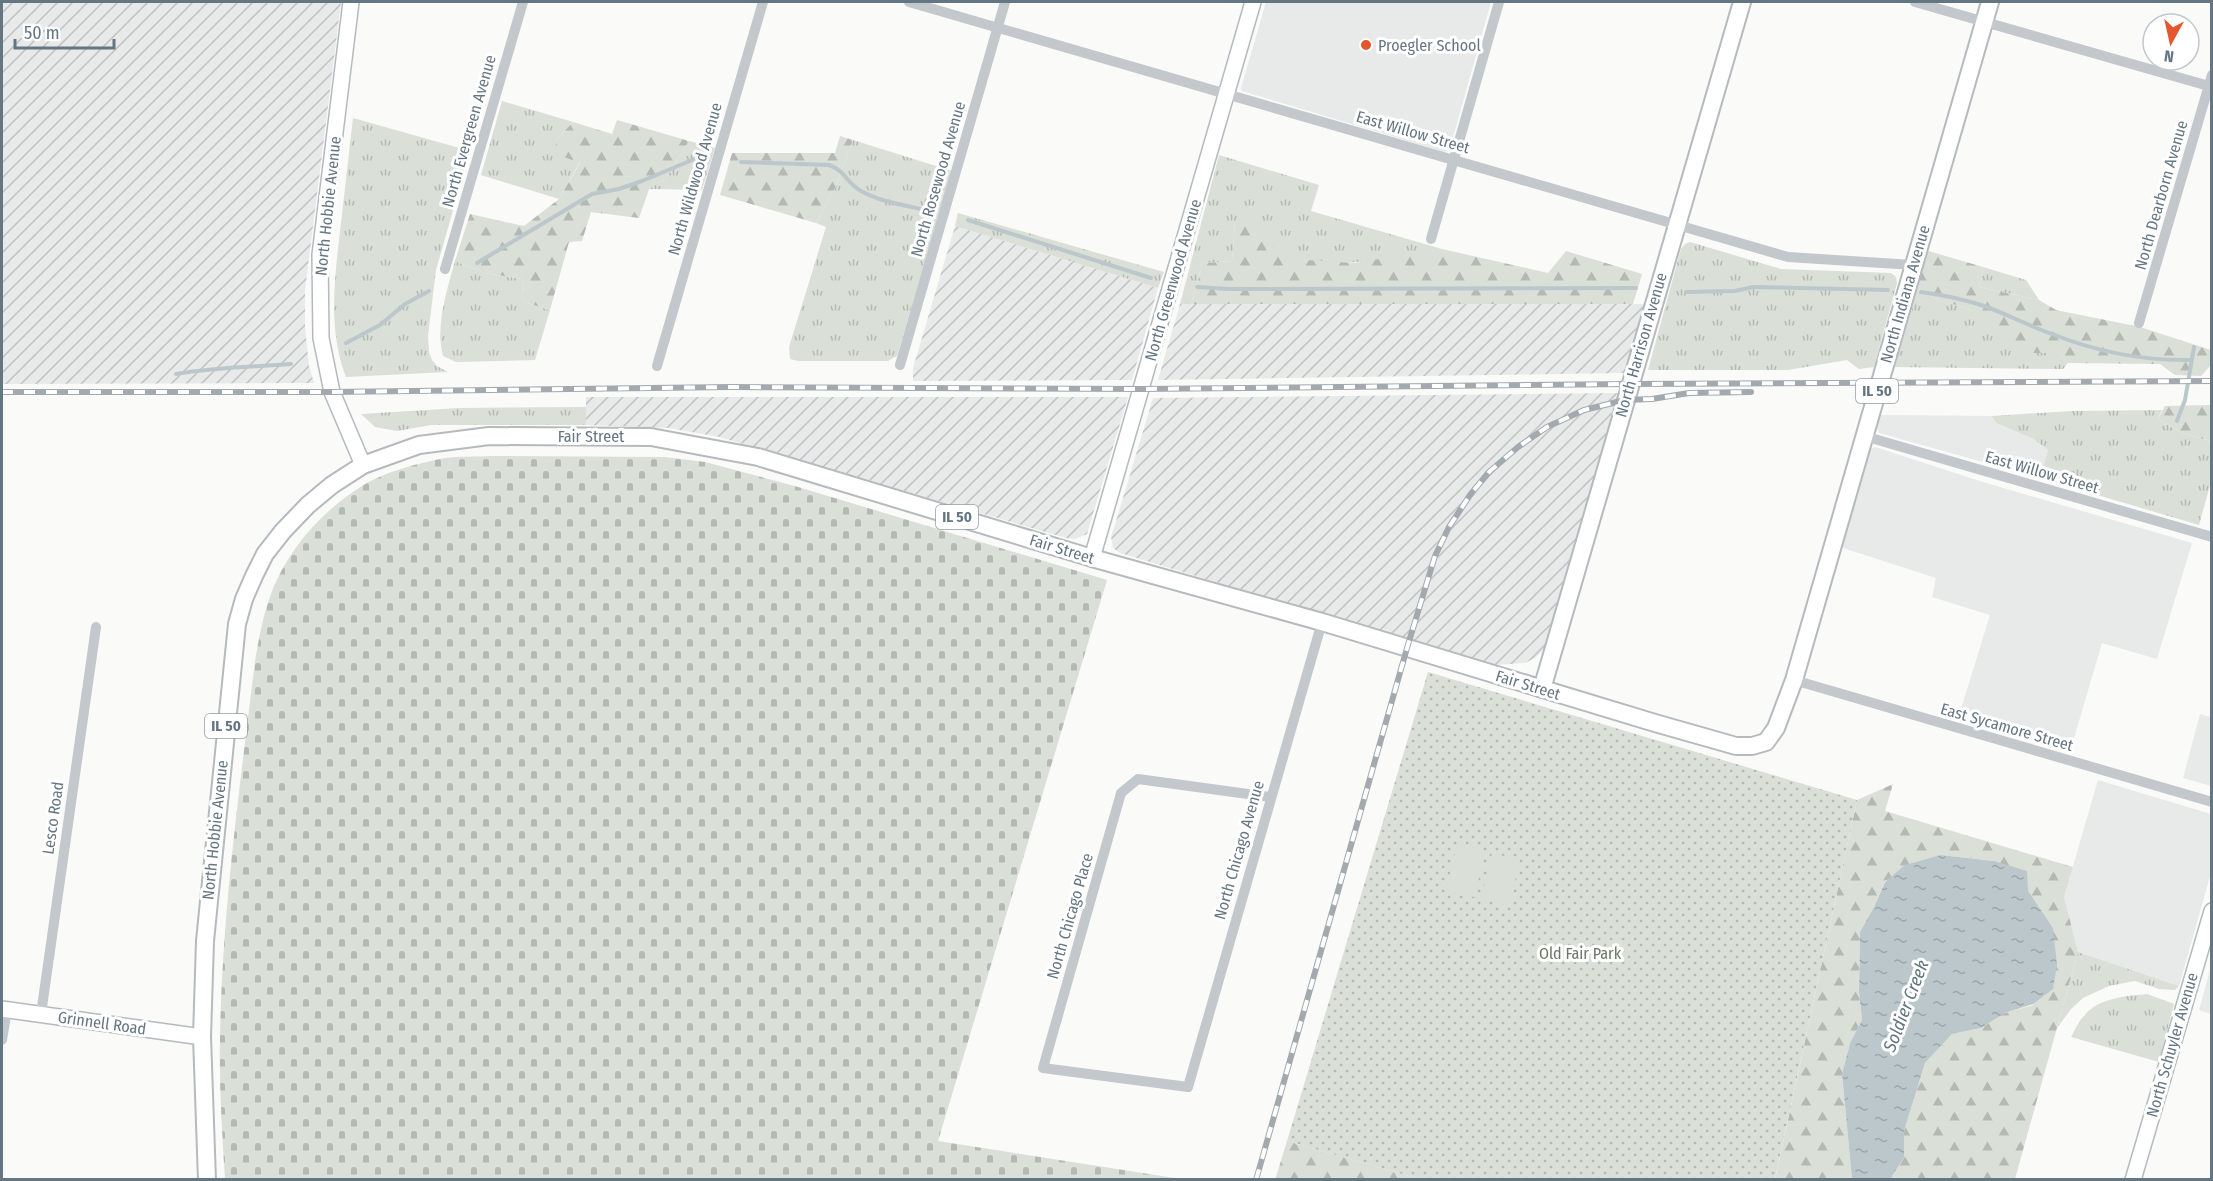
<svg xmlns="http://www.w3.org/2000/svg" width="2213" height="1181" viewBox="0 0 2213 1181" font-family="'Fira Sans Condensed',sans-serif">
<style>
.built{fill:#e8e9e9}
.industrial{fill:url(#industrial-furrows)}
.grass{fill:url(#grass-tufts)}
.forest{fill:url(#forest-firs)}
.cemetery{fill:url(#cemetery-stones)}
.park{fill:url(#park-dots)}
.pitch{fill:#dadfd7}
.water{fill:url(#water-ripples)}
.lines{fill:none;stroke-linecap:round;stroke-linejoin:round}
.stream{stroke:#bbc7cb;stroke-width:4}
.secondary-casing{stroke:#b3babf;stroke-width:18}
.primary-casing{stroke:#b5babe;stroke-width:20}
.street{stroke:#c3c8cc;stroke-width:10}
.secondary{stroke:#fff;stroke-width:15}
.primary{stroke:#fff;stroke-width:16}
.rail-casing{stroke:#a2aab0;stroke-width:6}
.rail{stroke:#fff;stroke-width:4;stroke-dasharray:11;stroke-linecap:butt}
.poi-dot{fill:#e4572e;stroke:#fff;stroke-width:2}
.labels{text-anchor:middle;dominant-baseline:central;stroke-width:6;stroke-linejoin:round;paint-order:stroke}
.shield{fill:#fff;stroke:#939fa8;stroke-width:1.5}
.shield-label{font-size:15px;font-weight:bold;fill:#657683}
.poi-label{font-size:16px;fill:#657683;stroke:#fff;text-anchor:start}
.street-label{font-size:16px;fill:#657683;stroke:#fff}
.park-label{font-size:16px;fill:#687a64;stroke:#fff}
.water-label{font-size:18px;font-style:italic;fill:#60757c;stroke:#fff}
</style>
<defs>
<pattern id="industrial-furrows" width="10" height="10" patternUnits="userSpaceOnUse" patternTransform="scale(1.5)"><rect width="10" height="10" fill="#e8e9e9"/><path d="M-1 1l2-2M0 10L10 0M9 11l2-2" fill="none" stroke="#c0c1c2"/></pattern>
<pattern id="grass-tufts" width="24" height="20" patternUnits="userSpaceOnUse" patternTransform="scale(1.5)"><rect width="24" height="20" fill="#dadfd7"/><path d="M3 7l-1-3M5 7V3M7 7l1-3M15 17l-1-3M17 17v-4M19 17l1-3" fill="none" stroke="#b4b9b4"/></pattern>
<pattern id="forest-firs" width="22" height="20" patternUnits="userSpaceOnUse" patternTransform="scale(1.5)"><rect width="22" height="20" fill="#dadfd7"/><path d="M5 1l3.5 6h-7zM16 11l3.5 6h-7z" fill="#b4b9b4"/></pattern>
<pattern id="cemetery-stones" width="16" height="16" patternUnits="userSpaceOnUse" patternTransform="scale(1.5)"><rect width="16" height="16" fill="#dadfd7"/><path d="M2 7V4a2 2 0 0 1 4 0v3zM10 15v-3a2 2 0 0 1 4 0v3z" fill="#b4b9b4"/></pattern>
<pattern id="park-dots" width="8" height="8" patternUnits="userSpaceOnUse" patternTransform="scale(1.5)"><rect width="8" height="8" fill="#dadfd7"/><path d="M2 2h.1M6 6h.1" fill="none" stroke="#b4b9b4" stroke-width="1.8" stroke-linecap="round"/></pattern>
<pattern id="water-ripples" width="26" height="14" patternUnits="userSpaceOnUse" patternTransform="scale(1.5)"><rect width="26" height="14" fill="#bbc7cb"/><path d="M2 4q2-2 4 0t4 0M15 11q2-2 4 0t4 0" fill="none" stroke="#9ca6aa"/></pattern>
</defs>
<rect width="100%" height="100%" fill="#fafaf8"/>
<g class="built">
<path d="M 1266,2 L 1491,2 L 1450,148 L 1445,152 L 1242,91 L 1241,88 Z"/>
<path d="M 1879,415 L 1992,416 L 1996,423 L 2035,439 L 2048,450 L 2040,478 L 1879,433 L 1876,425 Z"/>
<path d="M 1875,447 L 1983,482 L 2192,543 L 2157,659 L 2102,643 L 2072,745 L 1960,712 L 1990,615 L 1932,597 L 1936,578 L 1840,547 L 1868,454 L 1870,449 Z"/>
<path d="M 2200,714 L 2211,717 L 2211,786 L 2183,778 Z"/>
<path d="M 2098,780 L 2211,814 L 2211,873 L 2179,986 L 2078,952 L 2064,897 Z"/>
<path d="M 2211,966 L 2211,1014 L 2199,1010 Z"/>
</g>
<g class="industrial">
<path d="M 2,2 L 341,2 L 305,290 L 305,327 L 309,366 L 314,383 L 2,384 Z"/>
<path d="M 955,226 L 1158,288 L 1132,380 L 913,381 L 913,368 Z"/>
<path d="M 1180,304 L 1645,304 L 1625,373 L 1158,380 Z"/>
<path d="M 1620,393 L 1544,649 L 1535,658 L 1525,663 L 1495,665 L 1481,662 L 1120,553 L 1113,548 L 1111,536 L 1114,528 L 1153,398 Z"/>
<path d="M 586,397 L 1128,397 L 1087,534 L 1075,539 L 1066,538 L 719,437 L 668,428 L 586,425 Z"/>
</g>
<g class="grass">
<path d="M 502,101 L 573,122 L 556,140 L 580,162 L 559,199 L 481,175 Z"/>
<path d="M 353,118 L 470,151 L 436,270 L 428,336 L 429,352 L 432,360 L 437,366 L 448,372 L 346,377 C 327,328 335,275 341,223 C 345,188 349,153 353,118 Z"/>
<path d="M 853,140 L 952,171 L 897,356 L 888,361 L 798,361 L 790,359 L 789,347 L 826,227 L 816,223 L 835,188 Z"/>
<path d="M 689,141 L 715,148 L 702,190 L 649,189 L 666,178 Z"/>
<path d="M 1219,155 L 1319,185 L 1311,211 L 1442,249 C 1399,256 1312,278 1278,246 C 1272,241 1268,234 1263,228 L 1235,224 L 1232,261 L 1203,263 L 1191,304 L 1180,304 Z"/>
<path d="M 958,213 L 1164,272 L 1158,288 L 955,226 Z"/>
<path d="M 1690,242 L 1781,269 L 1891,273 L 1896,277 L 1897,283 L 1874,367 L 1859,369 L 1847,360 L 1788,370 L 1648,370 L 1681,249 L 1685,244 Z"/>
<path d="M 455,261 L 485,273 L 523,279 L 524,302 L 550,310 L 535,360 L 456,362 L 443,356 C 435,326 447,290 455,261 Z"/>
<path d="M 1983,267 L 2026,280 L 2039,300 L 1979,287 Z"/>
<path d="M 1915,288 L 1936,299 L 1966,308 L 2006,331 L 2017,353 L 2061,353 L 2068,363 L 2063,369 L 1892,367 Z"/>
<path d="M 586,407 L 586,425 L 431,425 L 397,431 L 375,427 L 361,414 L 459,408 Z"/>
<path d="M 2162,410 L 2158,419 L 2182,433 L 2211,441 L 2211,482 L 2199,525 L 2040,478 L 2048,450 L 2034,439 L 1996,423 L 1992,416 L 2071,411 Z"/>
<path d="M 2078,952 L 2179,986 L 2175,990 L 2159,989 L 2135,981 L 2109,986 L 2083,998 L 2071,1009 L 2057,1028 Z"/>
<path d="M 2147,994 L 2174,1004 L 2159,1062 L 2071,1037 C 2075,1030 2078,1022 2084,1016 C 2097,998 2127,996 2147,994 Z"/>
</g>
<g class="forest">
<path d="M 617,120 L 689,141 L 666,178 L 649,189 L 639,218 L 591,212 L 582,241 L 569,242 L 550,310 L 524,302 L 523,279 L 485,273 L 455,261 L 470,214 L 524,226 L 559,199 L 580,163 L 556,154 L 556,140 L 573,122 L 612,134 Z"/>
<path d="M 840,136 L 853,140 L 835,188 L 816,223 L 720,195 L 732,153 L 835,153 Z"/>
<path d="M 1245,220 L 1263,228 L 1279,247 L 1305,260 L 1354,263 L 1442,249 L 1548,273 L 1566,251 L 1642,274 L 1633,304 L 1191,304 L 1203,263 L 1232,261 L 1235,224 Z"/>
<path d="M 1925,250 L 1983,267 L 1979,287 L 2039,300 L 2056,310 L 2140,327 L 2211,350 L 2211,365 L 2201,376 L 2175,375 L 2160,364 L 2068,363 L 2061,353 L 2017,353 L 2005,331 L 1966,308 L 1936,299 L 1915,288 Z"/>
<path d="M 2211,405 L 2211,441 L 2182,433 L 2158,419 L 2165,406 Z"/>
<path d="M 1893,784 L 1885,811 L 2073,867 L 2064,897 L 2078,952 L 2015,1179 L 1890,1179 L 1904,1158 L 1904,1131 L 1925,1063 L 1952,1034 L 1981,1028 L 2005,1013 L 2033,1005 L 2053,928 L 2027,891 L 1994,861 L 1941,855 L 1885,881 L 1874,907 L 1860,932 L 1859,992 L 1862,1020 L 1850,1043 L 1842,1074 L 1852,1179 L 1775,1180 L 1857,800 Z"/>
<path d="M 1287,1141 L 1420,1179 L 1275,1180 Z"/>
</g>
<path class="cemetery" d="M 491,456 L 665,457 L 705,462 L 798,487 L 1107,580 L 938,1141 L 1181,1179 L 225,1179 C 222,1132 219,1085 220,1038 C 222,912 240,786 255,661 C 259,638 263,615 271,594 C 288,549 322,511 362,486 C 384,472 419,463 445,458 C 459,456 476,457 491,456 Z"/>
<path class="park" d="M 1428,672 L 1857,800 L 1775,1179 L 1420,1179 L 1287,1141 Z"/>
<g class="pitch">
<path d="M 1457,844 L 1486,851 L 1474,897 L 1446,890 Z"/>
<path d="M 1492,853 L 1520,860 L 1509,906 L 1481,899 Z"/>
</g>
<path class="water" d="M 1941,855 L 1994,861 L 2027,871 L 2028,891 L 2053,928 L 2057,965 L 2053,989 L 2033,1004 L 2005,1013 L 1981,1028 L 1952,1034 L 1925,1063 L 1904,1131 L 1904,1158 L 1890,1179 L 1852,1179 L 1842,1074 L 1850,1043 L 1862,1020 L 1859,992 L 1860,932 L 1874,907 L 1885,882 L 1905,865 Z"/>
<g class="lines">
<g class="stream">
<path d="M 741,162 L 829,165 C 846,171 846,183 861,191 C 881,202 904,205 926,210"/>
<path d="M 968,220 L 1151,278"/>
<path d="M 477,263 L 592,194 L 619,189 L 642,181 L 697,158"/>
<path d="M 1197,287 L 1228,289 L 1636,288"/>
<path d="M 1686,292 L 1735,291 L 1753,287 L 1888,290"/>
<path d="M 1921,292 C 1943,295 1963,299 1984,306 C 2007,314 2029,326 2052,334 C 2095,351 2144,361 2191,360"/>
<path d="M 346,343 L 380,325 L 405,304 L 429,291"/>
<path d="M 176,374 C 214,367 253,367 291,364"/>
<path d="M 2177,421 L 2185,400 L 2194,347"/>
</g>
<g class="secondary-casing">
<g id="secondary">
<path d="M 351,2 L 320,255 L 321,338 L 332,392 L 363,465"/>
<path d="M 1092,558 L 1253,2"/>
<path d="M 2,1009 L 202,1037"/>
<path d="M 2133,1180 L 2212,911"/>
</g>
</g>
<g class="primary-casing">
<g id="primary">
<path d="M 1542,689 L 1742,2"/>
<path d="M 207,1180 L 202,1037 L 205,941 L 237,624 L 244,599 L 254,576 L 265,554 L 283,531 L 308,505 L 332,485 L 363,465 L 419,445 L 489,436 L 651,437 L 758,457 L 1092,558 L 1322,622 L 1655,723 L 1736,746 L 1752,746 L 1766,742 L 1776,728 L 1794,680 L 1990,2"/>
</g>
</g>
<g class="street">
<path d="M 909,2 L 1788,257 L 1913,265"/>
<path d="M 1915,2 L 2212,87"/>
<path d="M 1431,239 L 1499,2"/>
<path d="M 445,269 L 523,2"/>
<path d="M 2139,323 L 2212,75"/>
<path d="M 900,365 L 1005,2"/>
<path d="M 657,366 L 763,2"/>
<path d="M 1864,436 L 2212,537"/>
<path d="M 1794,680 L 2212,802"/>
<path d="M 1270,797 L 1138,779 L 1121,793 L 1043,1068 L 1188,1087 L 1322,622"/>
<path d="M 41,1014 L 96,627"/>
<path d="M 2,1040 L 7,1010"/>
</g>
<use href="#secondary" class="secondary"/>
<use href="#primary" class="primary"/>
<g class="rail-casing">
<g id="rail">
<path d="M 2,392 L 332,392 L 732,387 L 1141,389 L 1631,384 L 2212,381"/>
<path d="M 1256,1180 L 1407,648 L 1435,556 L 1449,527 L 1470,495 L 1489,472 L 1518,447 L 1547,427 L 1584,410 L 1625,400 L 1652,399 L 1689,393 L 1751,392"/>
</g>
</g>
<use href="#rail" class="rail"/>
</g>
<circle class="poi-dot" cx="1366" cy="45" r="6"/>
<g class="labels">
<g class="shield">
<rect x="1856" y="379" width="42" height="24" rx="4.5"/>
<rect x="936" y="505" width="42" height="24" rx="4.5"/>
<rect x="205" y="714" width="42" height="24" rx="4.5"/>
</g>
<g class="shield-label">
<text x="1877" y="391">IL 50</text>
<text x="957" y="517">IL 50</text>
<text x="226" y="726">IL 50</text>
</g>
<g class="poi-label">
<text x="1378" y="45">Proegler School</text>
</g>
<g class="street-label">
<text transform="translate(469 131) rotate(-74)">North Evergreen Avenue</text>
<text transform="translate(1413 132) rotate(16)">East Willow Street</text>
<text transform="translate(695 179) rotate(-74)">North Wildwood Avenue</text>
<text transform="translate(938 179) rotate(-74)">North Rosewood Avenue</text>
<text transform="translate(2161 195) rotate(-74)">North Dearborn Avenue</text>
<text transform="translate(328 206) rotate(-84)">North Hobbie Avenue</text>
<text transform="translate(1173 280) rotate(-74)">North Greenwood Avenue</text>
<text transform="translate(1905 294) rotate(-74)">North Indiana Avenue</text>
<text transform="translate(1641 345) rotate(-74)">North Harrison Avenue</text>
<text x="591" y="436">Fair Street</text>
<text transform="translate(2042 472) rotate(16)">East Willow Street</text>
<text transform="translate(1062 549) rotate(17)">Fair Street</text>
<text transform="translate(1528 685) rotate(17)">Fair Street</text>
<text transform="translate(2007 727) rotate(16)">East Sycamore Street</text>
<text transform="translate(53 818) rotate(-82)">Lesco Road</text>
<text transform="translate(215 830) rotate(-84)">North Hobbie Avenue</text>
<text transform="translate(1239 850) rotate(-74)">North Chicago Avenue</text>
<text transform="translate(1070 916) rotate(-74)">North Chicago Place</text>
<text transform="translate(102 1023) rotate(8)">Grinnell Road</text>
<text transform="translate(2172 1045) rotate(-74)">North Schuyler Avenue</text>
</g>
<g class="park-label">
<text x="1580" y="953">Old Fair Park</text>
</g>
<g class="water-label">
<text transform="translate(1906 1006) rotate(-69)">Soldier Creek</text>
</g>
</g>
<rect width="2213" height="1181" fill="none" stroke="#657683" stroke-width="6"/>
<g transform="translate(2171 42) rotate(188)"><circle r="28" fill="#ffffff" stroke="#c1c8cd" stroke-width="1.5"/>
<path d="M0-4.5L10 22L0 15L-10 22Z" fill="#e4572e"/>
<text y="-9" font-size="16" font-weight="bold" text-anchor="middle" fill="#657683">N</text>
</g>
<path d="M15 39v9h99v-9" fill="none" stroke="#657683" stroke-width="3"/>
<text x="24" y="39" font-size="18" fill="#657683" stroke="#ffffff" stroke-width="4.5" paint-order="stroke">50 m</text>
</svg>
